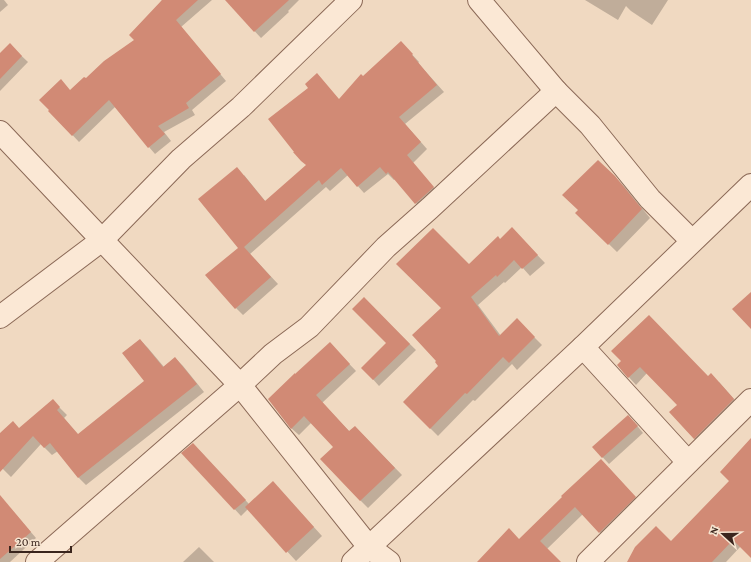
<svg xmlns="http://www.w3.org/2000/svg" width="751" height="562" viewBox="0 0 751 562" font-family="'Crimson Pro',serif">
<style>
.shadow{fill:#0003}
.building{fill:#d18a75}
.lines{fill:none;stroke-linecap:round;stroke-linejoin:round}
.minor-casing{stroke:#8b6957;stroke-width:24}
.minor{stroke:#fbe8d5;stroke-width:22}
</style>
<rect width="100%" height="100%" fill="#f0d9c1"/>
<g class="shadow">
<path d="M 0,0 L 4,0 L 8,5 L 0,12 Z"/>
<path d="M 162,0 L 212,0 L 181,27 L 226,81 L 192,110 L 195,115 L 164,132 L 171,141 L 155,154 L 149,147 L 115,107 L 79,142 L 50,111 L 71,91 L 135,40 Z"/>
<path d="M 226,0 L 299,0 L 288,11 L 289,12 L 261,38 Z"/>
<path d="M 585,0 L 668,0 L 652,25 L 631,11 L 626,6 L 618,20 Z"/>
<path d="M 10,45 L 28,62 L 0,91 L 0,55 Z"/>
<path d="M 408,50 L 419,62 L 418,63 L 444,92 L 405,124 L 427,149 L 413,163 L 440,195 L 423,211 L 395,179 L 394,180 L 388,174 L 364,193 L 348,175 L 330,191 L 326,187 L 250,254 L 278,284 L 243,315 L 236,308 L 244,175 L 266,202 L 307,166 L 339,100 L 363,77 Z"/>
<path d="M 598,161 L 623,185 L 650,218 L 617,252 L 577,213 L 579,210 Z"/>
<path d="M 519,236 L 545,263 L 530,276 L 522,267 L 505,283 L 504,282 L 478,305 L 501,336 L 517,320 L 542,345 L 517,370 L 512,364 L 475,401 L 473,400 L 438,436 L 404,402 L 440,366 L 442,308 L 469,265 L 500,240 Z"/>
<path d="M 364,299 L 416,350 L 379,386 L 363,368 L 388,344 Z"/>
<path d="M 140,340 L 148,348 L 164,367 L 175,358 L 183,366 L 204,392 L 86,485 L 79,478 L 58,451 L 52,455 L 41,444 L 11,477 L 0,466 L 0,434 L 19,429 L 53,401 L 67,415 L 64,418 L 78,435 L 146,381 Z"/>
<path d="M 337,351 L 356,371 L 322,403 L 350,432 L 362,434 L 402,475 L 368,508 L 360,500 L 335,447 L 312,422 L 299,435 L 291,428 Z"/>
<path d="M 622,361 L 719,382 L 741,407 L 701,446 L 670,412 L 678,405 L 647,373 L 636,385 L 618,365 Z"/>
<path d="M 634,422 L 643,433 L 609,464 L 593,447 Z"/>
<path d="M 751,440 L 751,556 L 741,546 L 726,562 L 628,562 L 672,543 L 730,481 Z"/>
<path d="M 199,450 L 249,504 L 282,492 L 322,536 L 296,561 L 248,509 L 241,516 L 183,453 Z"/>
<path d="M 609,468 L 642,505 L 607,540 L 583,514 L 547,549 L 560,562 L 478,562 L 519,540 Z"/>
<path d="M 0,510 L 12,510 L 36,538 L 10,562 L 0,562 Z"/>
<path d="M 199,547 L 214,562 L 183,562 Z"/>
</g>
<g class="building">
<path d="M 162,0 L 198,0 L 176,20 L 221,74 L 186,103 L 189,108 L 158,126 L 165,134 L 148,148 L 109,100 L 72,136 L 48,111 L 49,110 L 39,100 L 61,79 L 70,90 L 84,77 L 86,78 L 104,61 L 134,40 L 129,35 Z"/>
<path d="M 225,0 L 289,0 L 254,32 Z"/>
<path d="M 401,41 L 413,54 L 412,55 L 437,85 L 399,117 L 421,142 L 407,155 L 434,187 L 415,204 L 388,172 L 386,174 L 380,167 L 357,187 L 341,168 L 322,185 L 319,180 L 244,247 L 271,277 L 235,309 L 205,275 L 238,248 L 198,199 L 237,167 L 265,201 L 306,165 L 301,161 L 293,152 L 294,152 L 268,119 L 308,88 L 305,84 L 317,73 L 339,99 L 361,74 L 363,76 Z"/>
<path d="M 10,43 L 22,56 L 0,79 L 0,53 Z"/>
<path d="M 598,160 L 615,176 L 642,209 L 608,245 L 575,213 L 578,210 L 562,195 Z"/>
<path d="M 512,227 L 538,255 L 522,269 L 514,260 L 497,277 L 496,275 L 471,297 L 499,336 L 517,318 L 535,337 L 509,363 L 503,357 L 467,394 L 465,393 L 430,429 L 403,402 L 438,366 L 435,362 L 436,361 L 412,335 L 441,308 L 396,264 L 433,228 L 469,264 L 498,236 L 500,239 Z"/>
<path d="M 751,292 L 751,329 L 732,309 Z"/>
<path d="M 364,297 L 410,344 L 373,380 L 361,368 L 386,343 L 352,309 Z"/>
<path d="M 649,315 L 708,376 L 711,373 L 734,399 L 694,439 L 669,412 L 677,405 L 640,367 L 628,378 L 617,365 L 621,361 L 611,351 Z"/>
<path d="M 140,339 L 163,367 L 175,357 L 197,384 L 78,478 L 50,443 L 44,448 L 33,436 L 0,472 L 0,433 L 13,421 L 19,428 L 53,399 L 60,407 L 57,410 L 78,434 L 144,381 L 122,353 Z"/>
<path d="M 330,342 L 350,364 L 316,395 L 349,431 L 355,426 L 395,468 L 360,501 L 320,459 L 333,447 L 304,416 L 291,429 L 268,399 L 295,373 L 295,374 Z"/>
<path d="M 628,415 L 638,426 L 602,458 L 592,447 Z"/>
<path d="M 751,438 L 751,558 L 733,540 L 712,562 L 627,562 L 635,547 L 656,526 L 671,541 L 729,481 L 720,472 Z"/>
<path d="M 193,443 L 246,500 L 234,510 L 181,453 Z"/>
<path d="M 601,459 L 636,497 L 599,533 L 575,507 L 540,541 L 561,562 L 477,562 L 509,528 L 519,539 L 562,497 L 561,496 Z"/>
<path d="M 273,481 L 314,527 L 286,553 L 245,507 Z"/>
<path d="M 0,495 L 31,532 L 0,559 Z"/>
</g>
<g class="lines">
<g class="minor-casing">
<g id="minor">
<path d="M 479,0 L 556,91 L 590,125 L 650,199 L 692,241"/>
<path d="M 0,132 L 102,240 L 240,385 L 369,547 L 389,562"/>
<path d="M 0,317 L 102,240 L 181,159 L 241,107 L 351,0"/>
<path d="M 583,347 L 688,462"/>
<path d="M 37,562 L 240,385 L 273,354 L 309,327 L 386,247 L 430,208 L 556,91"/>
<path d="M 353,562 L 583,347 L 751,185"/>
<path d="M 588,562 L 751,400"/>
</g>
</g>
<use href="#minor" class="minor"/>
</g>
<g transform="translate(723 534) rotate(291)" stroke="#f7e5d1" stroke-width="3" paint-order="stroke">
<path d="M0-3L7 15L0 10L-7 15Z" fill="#3a251d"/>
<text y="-6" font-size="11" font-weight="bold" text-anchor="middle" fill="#3a251d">N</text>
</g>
<path d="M10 546v6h61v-6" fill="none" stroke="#3a251d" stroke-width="2"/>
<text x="16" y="546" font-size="12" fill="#3a251d" stroke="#f7e5d1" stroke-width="3" paint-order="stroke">20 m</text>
</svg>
